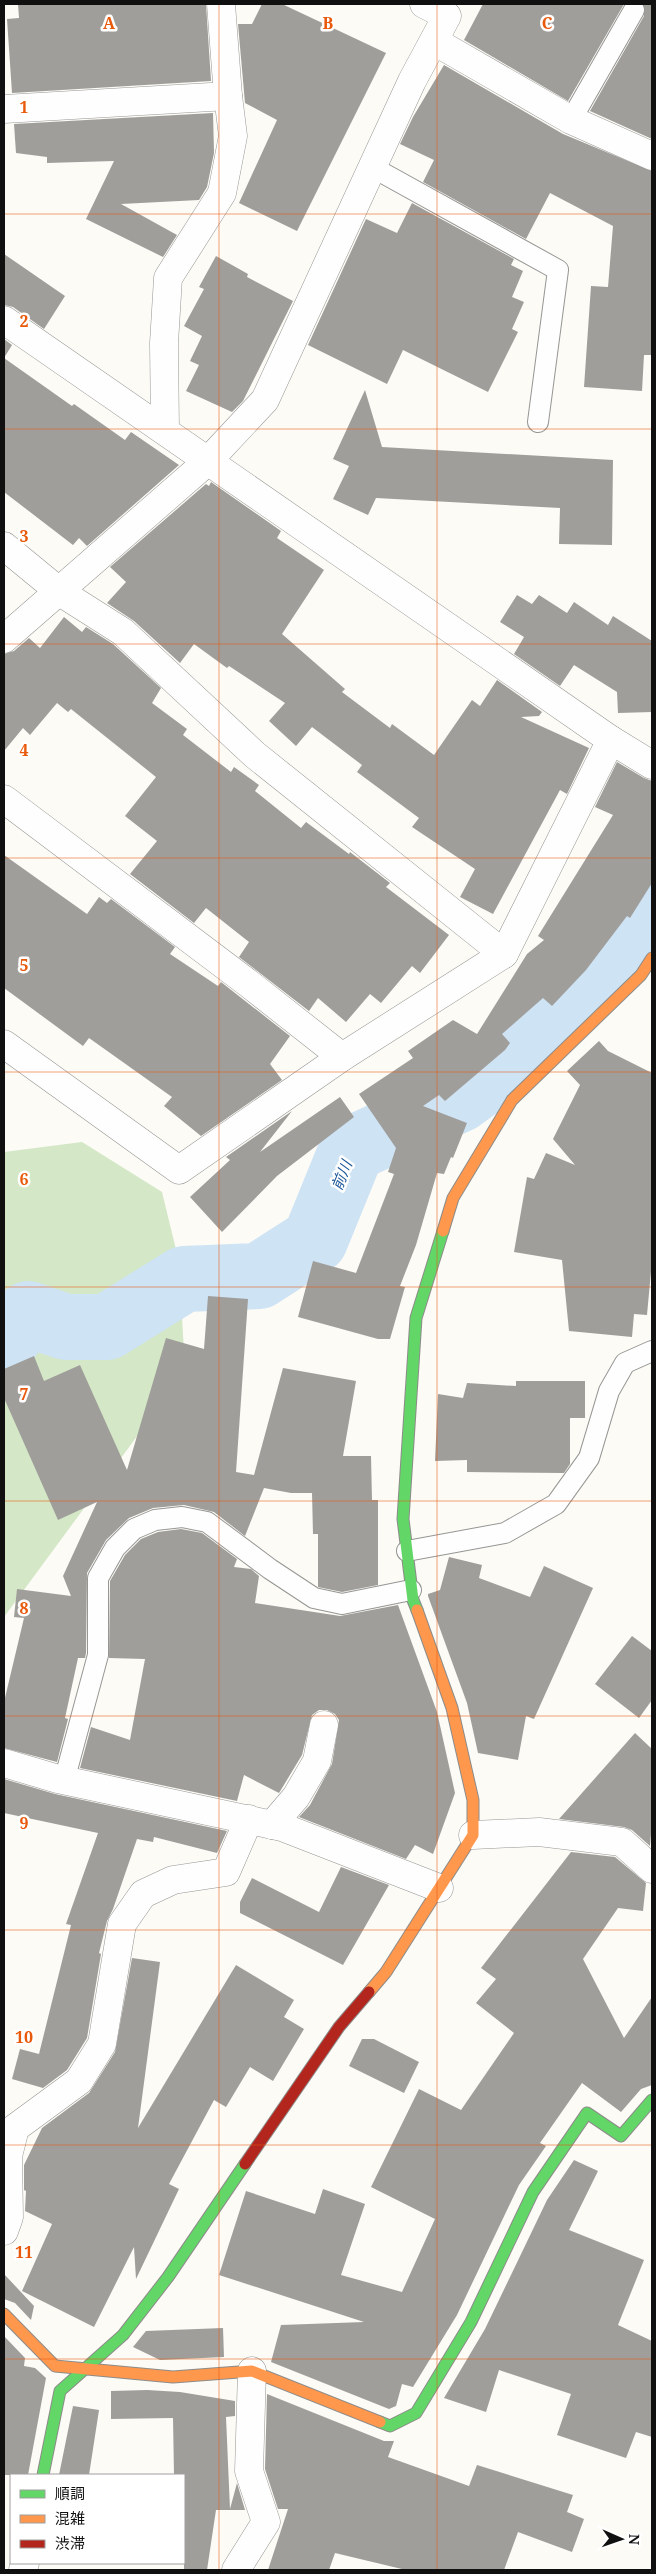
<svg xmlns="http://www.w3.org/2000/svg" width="656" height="2574" viewBox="0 0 656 2574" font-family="'Noto Serif','Noto Sans JP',serif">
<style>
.forest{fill:#d4e7c6}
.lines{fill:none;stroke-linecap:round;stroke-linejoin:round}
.river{stroke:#cee3f4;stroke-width:66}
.building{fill:#a09e9b}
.lane-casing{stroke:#969694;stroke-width:22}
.street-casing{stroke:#969694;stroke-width:29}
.fast-casing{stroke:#8d8c8a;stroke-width:13}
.slow-casing{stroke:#8d8c8a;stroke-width:13}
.jam-casing{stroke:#8d8c8a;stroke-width:13}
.lane{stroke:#fffefe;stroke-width:20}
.street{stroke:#fffefe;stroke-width:28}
.fast{stroke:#63d668;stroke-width:11}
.slow{stroke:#ff974d;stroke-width:11}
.jam{stroke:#b3261e;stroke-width:11}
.grid{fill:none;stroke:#e8590c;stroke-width:1;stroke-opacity:0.55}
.labels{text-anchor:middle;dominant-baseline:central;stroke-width:5;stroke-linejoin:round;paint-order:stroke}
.water-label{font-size:15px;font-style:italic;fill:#205a9b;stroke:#fff}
.grid-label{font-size:16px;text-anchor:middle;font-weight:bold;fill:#e8590c;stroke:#fff;stroke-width:5;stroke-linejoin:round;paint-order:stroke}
</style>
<rect width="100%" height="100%" fill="#fcfbf6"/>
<path class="forest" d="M 82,1142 L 162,1192 L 179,1262 L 185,1371 L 4,1617 L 4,1152 Z"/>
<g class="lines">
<path class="river" d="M 4,1342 L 28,1314 L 66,1327 L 107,1327 L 184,1279 L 259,1276 L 315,1240 L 352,1149 L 460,1099 L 515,1059 L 652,907"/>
</g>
<g class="building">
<path d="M 18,4 L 206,4 L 211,81 L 12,93 L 7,19 L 19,18 Z"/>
<path d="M 262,4 L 282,4 L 386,53 L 297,231 L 239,203 L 277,120 L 245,103 L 238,24 L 252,24 Z"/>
<path d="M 483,4 L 624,4 L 568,101 L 464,40 Z"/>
<path d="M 644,4 L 652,4 L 652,139 L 590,111 L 644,16 Z"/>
<path d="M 444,65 L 563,134 L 652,171 L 652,355 L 644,355 L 642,391 L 584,387 L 591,286 L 608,287 L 613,226 L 550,193 L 526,239 L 423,182 L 434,160 L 400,144 L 413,117 Z"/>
<path d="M 213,113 L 214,153 L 207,187 L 199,200 L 121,204 L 177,235 L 163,257 L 86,219 L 114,161 L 47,163 L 47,157 L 16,153 L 14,124 Z"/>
<path d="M 412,203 L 514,259 L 511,265 L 523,271 L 512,297 L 524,302 L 512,329 L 518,332 L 488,392 L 403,350 L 387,384 L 308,345 L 366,219 L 397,233 Z"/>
<path d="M 4,254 L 65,296 L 44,329 L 13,307 L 4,305 Z"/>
<path d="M 216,256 L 248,274 L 247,277 L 293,301 L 243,401 L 232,412 L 186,391 L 199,365 L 190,361 L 202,336 L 184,326 L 204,289 L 199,287 Z"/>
<path d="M 4,339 L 12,345 L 4,358 L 72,406 L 74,404 L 125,440 L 131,432 L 179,465 L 87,546 L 79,538 L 73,545 L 4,492 Z"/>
<path d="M 365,390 L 382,447 L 613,460 L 612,545 L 559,544 L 560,508 L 376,498 L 368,515 L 333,499 L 349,466 L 333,459 Z"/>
<path d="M 211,482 L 281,531 L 277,538 L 324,570 L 282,634 L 345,689 L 342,692 L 390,728 L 392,724 L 434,755 L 472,700 L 480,706 L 497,680 L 542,712 L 539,716 L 521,717 L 589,748 L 567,794 L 560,790 L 493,914 L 460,897 L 475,869 L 412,827 L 419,818 L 357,772 L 362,765 L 312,727 L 296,746 L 269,721 L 285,703 L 229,666 L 227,668 L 194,644 L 180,663 L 134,621 L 107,603 L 126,582 L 110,567 L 206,484 L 209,486 Z"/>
<path d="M 517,595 L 532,604 L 539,595 L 567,613 L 574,602 L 608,625 L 613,616 L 652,641 L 652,712 L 618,713 L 617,692 L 574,665 L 560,686 L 514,654 L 524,637 L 500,622 Z"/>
<path d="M 64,617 L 82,632 L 86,627 L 113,644 L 161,688 L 152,703 L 187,729 L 183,735 L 231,772 L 234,767 L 259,785 L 255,791 L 301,828 L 306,822 L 349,854 L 350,852 L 390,883 L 386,887 L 449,935 L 420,973 L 412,966 L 381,1003 L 370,994 L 346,1022 L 318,998 L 309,1011 L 239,957 L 249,942 L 206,908 L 194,923 L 130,874 L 157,841 L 125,816 L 156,777 L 71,709 L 68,712 L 57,703 L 30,735 L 23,728 L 4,751 L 4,654 L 14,651 L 29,638 L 40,648 Z"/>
<path d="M 617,762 L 644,778 L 652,781 L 652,883 L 630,918 L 627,916 L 586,970 L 552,1006 L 543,998 L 502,1034 L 510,1043 L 505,1050 L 445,1101 L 439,1095 L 423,1106 L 467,1123 L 453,1158 L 451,1157 L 444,1174 L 437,1173 L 416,1245 L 400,1286 L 405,1287 L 390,1339 L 378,1339 L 298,1317 L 313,1261 L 356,1273 L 394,1174 L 388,1172 L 396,1148 L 359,1094 L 413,1058 L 408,1051 L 453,1020 L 477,1034 L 527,954 L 544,940 L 538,936 L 613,815 L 595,807 Z"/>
<path d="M 4,855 L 87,914 L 99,897 L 107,903 L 111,899 L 175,947 L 170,954 L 218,986 L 221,982 L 290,1036 L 270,1064 L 282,1080 L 201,1136 L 164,1106 L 172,1097 L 89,1038 L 83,1046 L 4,988 Z"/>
<path d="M 599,1041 L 608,1051 L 652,1073 L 652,1261 L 647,1315 L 634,1314 L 632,1337 L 569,1331 L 562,1260 L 514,1252 L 527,1177 L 534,1179 L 546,1153 L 575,1165 L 553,1139 L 580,1085 L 567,1071 Z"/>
<path d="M 340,1097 L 354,1117 L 277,1176 L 222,1232 L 190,1197 L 230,1160 L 226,1157 L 292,1111 L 260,1152 Z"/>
<path d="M 208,1296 L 248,1299 L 236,1472 L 254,1475 L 283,1368 L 356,1381 L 343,1456 L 371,1456 L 372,1500 L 378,1500 L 378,1585 L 342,1592 L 318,1587 L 318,1534 L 313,1534 L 312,1493 L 291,1493 L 264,1488 L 245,1536 L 214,1512 L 184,1505 L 153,1508 L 129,1518 L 106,1540 L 87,1573 L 86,1653 L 85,1658 L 78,1658 L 65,1718 L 68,1719 L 57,1762 L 4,1748 L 4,1702 L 24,1618 L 14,1617 L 17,1589 L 71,1596 L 63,1576 L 97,1502 L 58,1520 L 4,1398 L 4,1369 L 34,1356 L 44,1381 L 80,1365 L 127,1470 L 166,1338 L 204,1349 Z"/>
<path d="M 516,1381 L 585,1381 L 585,1418 L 570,1418 L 570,1464 L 564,1473 L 467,1472 L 467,1460 L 435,1461 L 438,1394 L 463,1398 L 467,1383 L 516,1386 Z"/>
<path d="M 181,1529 L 202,1533 L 237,1559 L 234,1567 L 251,1569 L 259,1576 L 255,1603 L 340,1616 L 398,1605 L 437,1712 L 455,1793 L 433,1854 L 415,1845 L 406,1859 L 299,1817 L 310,1805 L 332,1764 L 339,1720 L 335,1714 L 327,1710 L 319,1710 L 312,1715 L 302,1755 L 279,1793 L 244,1775 L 237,1801 L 80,1768 L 91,1727 L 130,1740 L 145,1659 L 109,1658 L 110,1581 L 125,1555 L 141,1539 L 158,1532 Z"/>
<path d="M 449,1557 L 482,1565 L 479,1578 L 530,1597 L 544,1566 L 593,1588 L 534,1719 L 526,1716 L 518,1760 L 478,1753 L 467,1703 L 428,1596 L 428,1594 L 440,1590 Z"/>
<path d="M 632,1636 L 652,1651 L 652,1700 L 639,1718 L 595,1684 Z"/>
<path d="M 635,1733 L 652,1749 L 652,1822 L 650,1846 L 632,1830 L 624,1827 L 559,1819 Z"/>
<path d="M 4,1779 L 55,1794 L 227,1831 L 217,1853 L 154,1837 L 153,1842 L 137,1839 L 113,1909 L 107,1921 L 99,1953 L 101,1954 L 87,2038 L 67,2070 L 43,2088 L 12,2079 L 20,2049 L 39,2054 L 71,1925 L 66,1924 L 98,1833 L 4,1813 Z"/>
<path d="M 571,1852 L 615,1857 L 646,1883 L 643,1911 L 618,1908 L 583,1959 L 624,2038 L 652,1997 L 652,2085 L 641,2089 L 621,2112 L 582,2083 L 540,2143 L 546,2146 L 519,2185 L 457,2315 L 413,2387 L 402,2384 L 396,2406 L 389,2409 L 271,2362 L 281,2325 L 364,2322 L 219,2275 L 246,2191 L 315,2214 L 323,2189 L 365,2204 L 341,2275 L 402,2292 L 435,2219 L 371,2187 L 419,2089 L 461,2110 L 514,2033 L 476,2003 L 496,1979 L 481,1968 Z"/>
<path d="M 341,1867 L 389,1885 L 343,1965 L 240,1913 L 240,1902 L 252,1878 L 319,1912 Z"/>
<path d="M 132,1958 L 160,1962 L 138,2128 L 236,1965 L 294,2000 L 284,2017 L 304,2029 L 273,2081 L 250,2067 L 226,2107 L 214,2100 L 169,2184 L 179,2189 L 136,2279 L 134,2247 L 94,2327 L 22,2291 L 52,2224 L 25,2211 L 26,2191 L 24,2190 L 24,2165 L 42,2128 L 89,2093 L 115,2052 Z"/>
<path d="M 362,2039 L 374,2039 L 419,2062 L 404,2093 L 349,2066 Z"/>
<path d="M 574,2160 L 598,2171 L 569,2230 L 644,2260 L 618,2325 L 652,2341 L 652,2437 L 636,2432 L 626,2458 L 557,2435 L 571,2394 L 499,2370 L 486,2412 L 444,2398 L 485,2329 L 547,2200 Z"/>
<path d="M 4,2274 L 34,2306 L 31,2320 L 15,2303 L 4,2299 Z"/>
<path d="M 223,2328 L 224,2357 L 160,2360 L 133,2347 L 146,2331 Z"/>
<path d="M 4,2336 L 25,2358 L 24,2366 L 35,2368 L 46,2378 L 28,2475 L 4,2475 Z"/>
<path d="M 147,2390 L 180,2392 L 235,2401 L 235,2416 L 226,2417 L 230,2509 L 237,2483 L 245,2510 L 216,2510 L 207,2570 L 184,2570 L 184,2475 L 174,2475 L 173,2418 L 111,2419 L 111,2391 Z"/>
<path d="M 267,2394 L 384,2441 L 394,2441 L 388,2457 L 469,2486 L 477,2465 L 573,2495 L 567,2512 L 584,2519 L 572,2552 L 518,2532 L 504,2570 L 406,2570 L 335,2553 L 329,2570 L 268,2570 L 288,2509 L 278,2509 L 265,2469 Z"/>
<path d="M 73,2406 L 99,2410 L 89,2475 L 59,2475 Z"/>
</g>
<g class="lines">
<g class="lane-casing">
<g id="lane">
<path d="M 571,120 L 634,10"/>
<path d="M 372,167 L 558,270 L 538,422"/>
<path d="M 407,1551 L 505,1533 L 556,1504 L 589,1458 L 609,1391 L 625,1363 L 652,1351"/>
<path d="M 64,1781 L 98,1655 L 98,1578 L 115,1548 L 134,1529 L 155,1520 L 182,1517 L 207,1522 L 270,1569 L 314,1598 L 342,1604 L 411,1590"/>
</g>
</g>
<g class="street-casing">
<g id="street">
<path d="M 434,41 L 571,120 L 652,156"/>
<path d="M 4,109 L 228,96 L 221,4"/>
<path d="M 4,320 L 611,740 L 652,765"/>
<path d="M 165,431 L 164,343 L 168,278 L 222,193 L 233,136 L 228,96"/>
<path d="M 4,546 L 60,592 L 123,632 L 255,755 L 504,954"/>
<path d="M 4,639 L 208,461 L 265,400 L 412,81 L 447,16 L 424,4"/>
<path d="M 4,799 L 248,983 L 342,1057"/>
<path d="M 4,1044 L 179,1170 L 342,1057 L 504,954 L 611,740"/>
<path d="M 4,1763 L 58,1779 L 282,1827 L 439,1888"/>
<path d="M 272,1825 L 296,1797 L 317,1761 L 324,1725"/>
<path d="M 473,1835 L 539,1832 L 622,1842 L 652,1869"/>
<path d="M 4,2231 L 9,2217 L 8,2156 L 15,2128 L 79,2081 L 102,2044 L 122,1924 L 143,1894 L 173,1880 L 226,1872 L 249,1819"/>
<path d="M 23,2570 L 25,2563"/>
<path d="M 236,2570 L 266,2522 L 249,2471 L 252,2371"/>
</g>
</g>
<g class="fast-casing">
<g id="fast">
<path d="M 417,1610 L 413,1600 L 403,1519 L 416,1318 L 443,1231"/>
<path d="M 380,2422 L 390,2426 L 416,2413 L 471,2322 L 533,2192 L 587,2113 L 621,2136 L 652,2100"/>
<path d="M 43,2475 L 60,2391 L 123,2335 L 168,2277 L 245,2164"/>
</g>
</g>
<g class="slow-casing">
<g id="slow">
<path d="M 443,1231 L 453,1198 L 512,1100 L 641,975 L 652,958"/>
<path d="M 369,1992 L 386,1972 L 473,1835 L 473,1800 L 452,1708 L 417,1610"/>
<path d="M 4,2314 L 55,2366 L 173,2377 L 252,2371 L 380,2422"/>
</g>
</g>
<g class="jam-casing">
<path id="jam" d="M 245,2164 L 339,2027 L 369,1992"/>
</g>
<use href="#lane" class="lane"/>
<use href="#street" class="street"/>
<use href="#fast" class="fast"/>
<use href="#slow" class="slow"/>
<use href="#jam" class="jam"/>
</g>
<path class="grid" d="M 219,4 L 219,2570M 437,4 L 437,2570M 4,214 L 652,214M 4,429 L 652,429M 4,644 L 652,644M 4,858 L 652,858M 4,1072 L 652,1072M 4,1287 L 652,1287M 4,1501 L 652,1501M 4,1716 L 652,1716M 4,1930 L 652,1930M 4,2145 L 652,2145M 4,2359 L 652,2359"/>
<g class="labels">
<g class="water-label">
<text transform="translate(341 1175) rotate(-68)">前川</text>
</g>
</g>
<g class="grid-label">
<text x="109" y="29">A</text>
<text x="328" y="29">B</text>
<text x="547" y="29">C</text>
<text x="24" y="113">1</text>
<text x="24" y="327">2</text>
<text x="24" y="542">3</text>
<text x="24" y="756">4</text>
<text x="24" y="971">5</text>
<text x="24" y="1185">6</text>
<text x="24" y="1400">7</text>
<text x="24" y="1614">8</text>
<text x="24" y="1829">9</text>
<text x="24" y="2043">10</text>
<text x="24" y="2258">11</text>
</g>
<rect width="656" height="2574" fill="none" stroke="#101010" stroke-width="10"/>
<rect x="10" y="2474" width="175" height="90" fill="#ffffff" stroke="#9f9f9f"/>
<rect x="20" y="2490" width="25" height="8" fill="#63d668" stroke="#9f9f9f"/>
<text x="55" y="2499" font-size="15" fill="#101010">順調</text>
<rect x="20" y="2515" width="25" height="8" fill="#ff974d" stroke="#9f9f9f"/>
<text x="55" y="2524" font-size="15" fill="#101010">混雑</text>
<rect x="20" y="2540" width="25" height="8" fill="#b3261e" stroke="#9f9f9f"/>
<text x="55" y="2549" font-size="15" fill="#101010">渋滞</text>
<g transform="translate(621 2539) rotate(92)" stroke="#ffffff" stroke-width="4" paint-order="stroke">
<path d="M0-4L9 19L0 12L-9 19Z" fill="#101010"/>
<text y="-8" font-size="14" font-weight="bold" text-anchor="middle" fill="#101010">N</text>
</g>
</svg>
